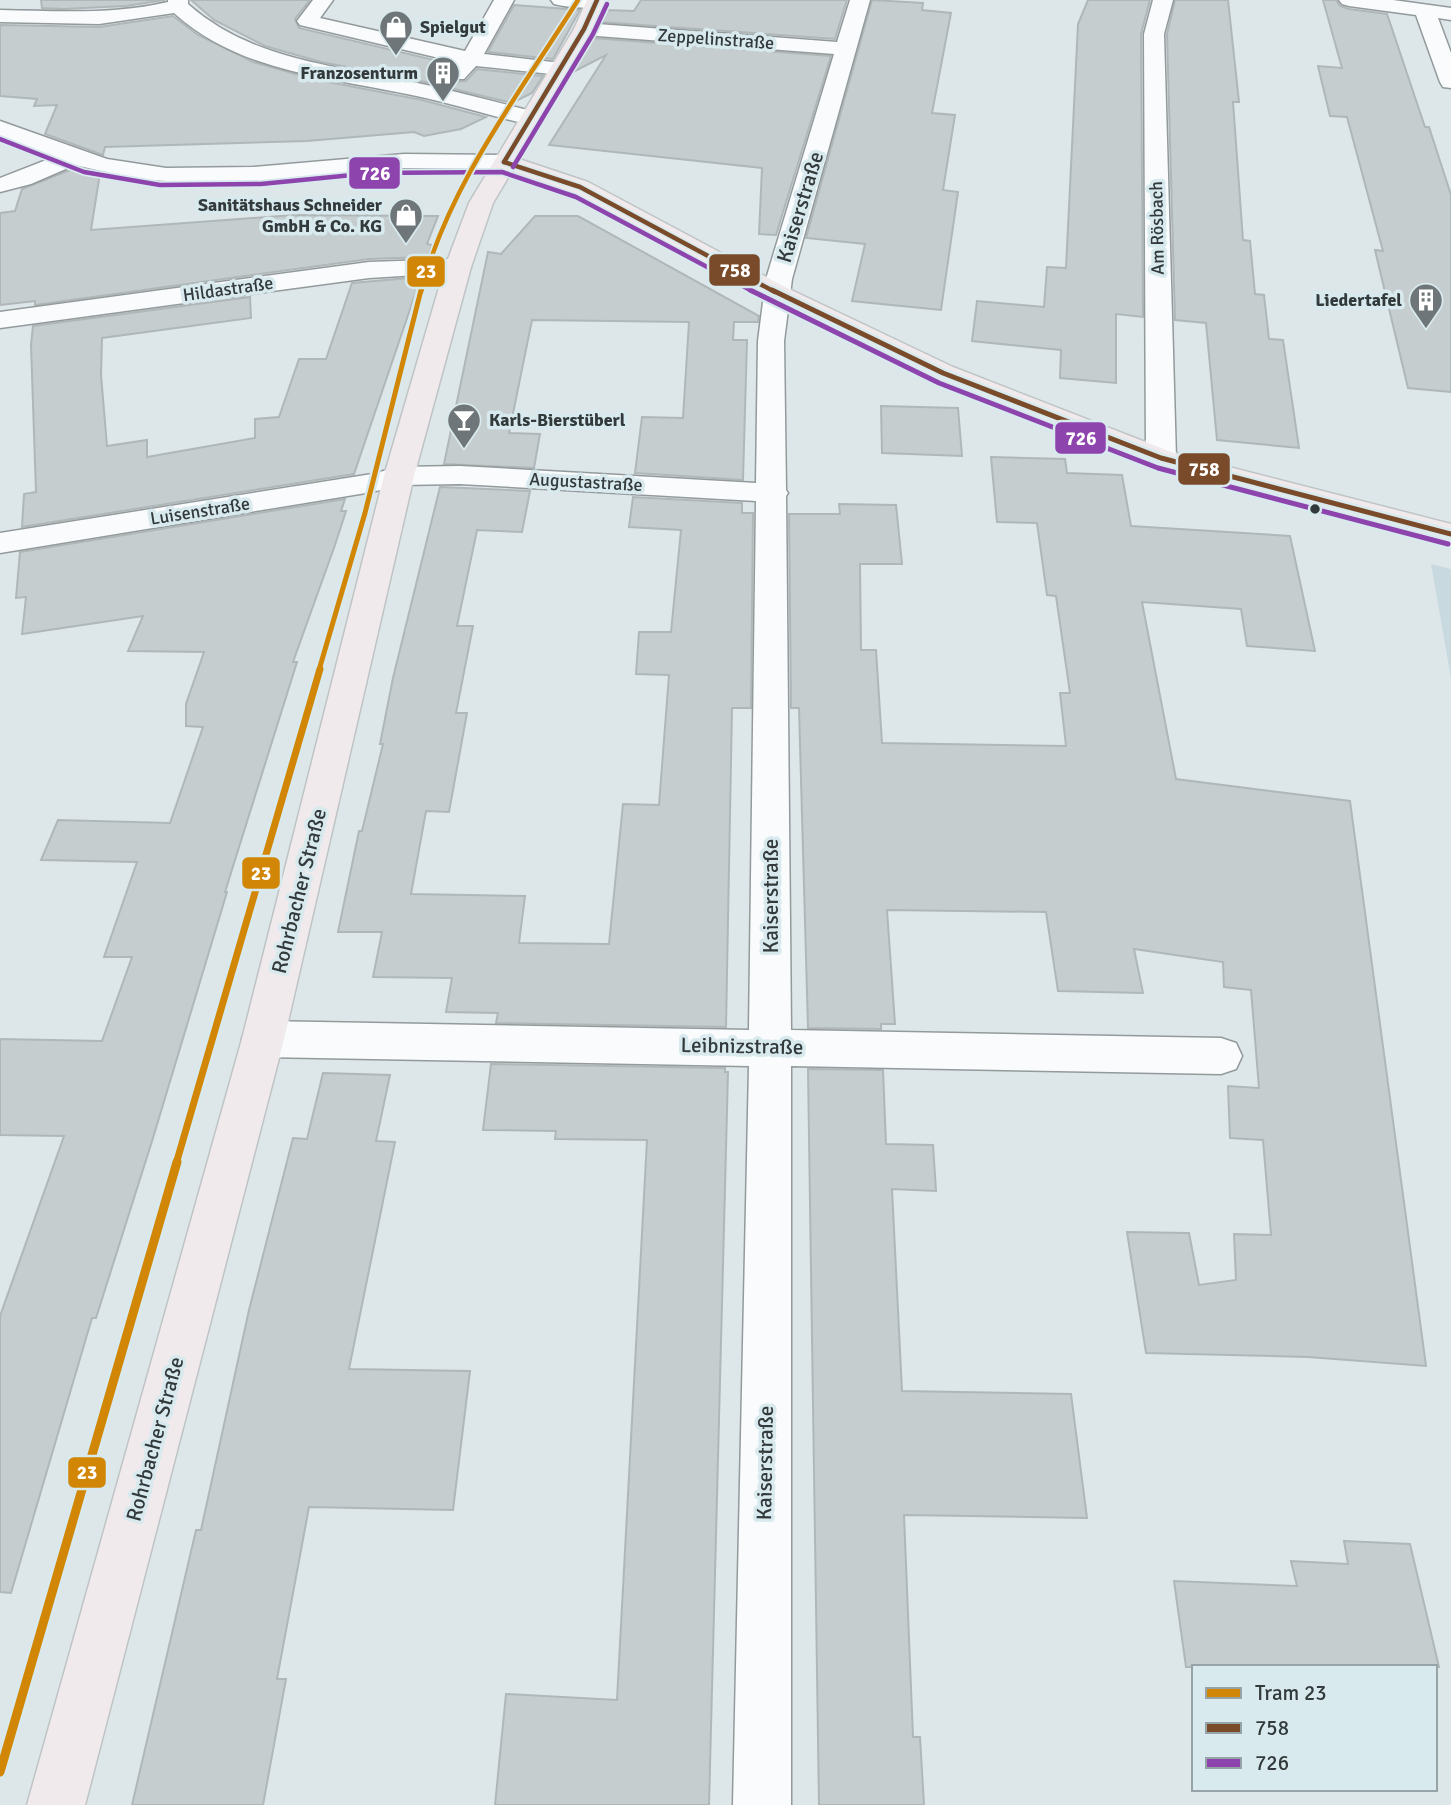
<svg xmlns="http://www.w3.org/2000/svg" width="1451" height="1805" viewBox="0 0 1451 1805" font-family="Signika,sans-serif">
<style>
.built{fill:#c8dadf}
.building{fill:#c5cdcf;stroke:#b0b7b9;stroke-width:2}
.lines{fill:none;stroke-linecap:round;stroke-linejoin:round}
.minor-casing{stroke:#939a9c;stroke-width:3}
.major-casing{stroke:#bfc4c5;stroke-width:3}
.minor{fill:#fafbfc;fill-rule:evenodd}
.major{fill:#f1eaed;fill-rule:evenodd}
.bus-1-far1-casing{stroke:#d8eaee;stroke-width:8}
.bus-1-casing{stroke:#d8eaee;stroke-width:10}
.bus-2-far1-casing{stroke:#d8eaee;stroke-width:8}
.bus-2-casing{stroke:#d8eaee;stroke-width:10}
.bus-1-far1{stroke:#7a4b2a;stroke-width:4.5}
.bus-1{stroke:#7a4b2a;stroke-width:5}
.bus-2-far1{stroke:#8e44ad;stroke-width:4.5}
.bus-2{stroke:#8e44ad;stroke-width:5}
.tram-1-far3-casing{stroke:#d8eaee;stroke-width:8}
.tram-1-far2-casing{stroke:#d8eaee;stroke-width:10}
.tram-1-far1-casing{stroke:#d8eaee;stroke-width:12}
.tram-1-casing{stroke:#d8eaee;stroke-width:14}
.tram-1-far3{stroke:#d28606;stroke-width:4.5}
.tram-1-far2{stroke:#d28606;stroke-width:5}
.tram-1-far1{stroke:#d28606;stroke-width:7}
.tram-1{stroke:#d28606;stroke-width:9}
.bus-dot{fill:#333a3c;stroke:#d8eaee;stroke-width:2.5}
.labels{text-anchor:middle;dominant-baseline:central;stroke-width:7;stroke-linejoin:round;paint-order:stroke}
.far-poi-label{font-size:18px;font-weight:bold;fill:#333a3c;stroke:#d8eaee;text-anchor:end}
.far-street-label{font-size:18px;fill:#333a3c;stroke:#d8eaee}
.street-label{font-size:21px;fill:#333a3c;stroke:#d8eaee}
.line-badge{stroke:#d8eaee;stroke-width:2.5}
.badge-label{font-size:19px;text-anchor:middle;font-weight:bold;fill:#fff}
</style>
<rect width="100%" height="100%" fill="#dde6e9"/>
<path class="built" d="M 1431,564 L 1451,569 L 1451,678 Z"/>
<g class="building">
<path d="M 41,0 L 165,0 L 126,6 L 63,9 L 42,8 Z"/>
<path d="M 191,0 L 310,0 L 295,19 L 299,28 L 451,64 L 442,74 L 448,82 L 466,81 L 477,69 L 543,76 L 532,93 L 512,103 L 425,82 L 321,62 L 265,46 L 214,20 Z"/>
<path d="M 641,0 L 847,0 L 835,39 L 600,22 L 606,10 L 634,11 Z"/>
<path d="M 872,0 L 923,3 L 922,10 L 951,13 L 932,113 L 955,115 L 943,190 L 958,192 L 941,310 L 852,301 L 865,244 L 806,238 Z"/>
<path d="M 1088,0 L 1150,0 L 1141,34 L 1143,317 L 1116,314 L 1116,383 L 1060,378 L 1061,350 L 972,341 L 977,301 L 1044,307 L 1047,267 L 1066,268 L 1078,24 Z"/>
<path d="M 1175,0 L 1228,0 L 1239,102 L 1233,102 L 1243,240 L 1250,241 L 1255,294 L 1264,295 L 1269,339 L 1283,340 L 1299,448 L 1217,440 L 1206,323 L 1175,320 L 1167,34 Z"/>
<path d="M 1323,0 L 1336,0 L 1340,6 L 1349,9 L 1387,14 L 1425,127 L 1429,127 L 1451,195 L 1451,392 L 1408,388 L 1375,250 L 1383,251 L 1347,117 L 1330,116 L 1318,66 L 1342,68 Z"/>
<path d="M 514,5 L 580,10 L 553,59 L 488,52 Z"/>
<path d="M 173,16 L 198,35 L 253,62 L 313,79 L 422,100 L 486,117 L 461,129 L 424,136 L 414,132 L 307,141 L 105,147 L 103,155 L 45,134 L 57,105 L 34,106 L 37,99 L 0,96 L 0,25 L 99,27 Z"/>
<path d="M 592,38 L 831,56 L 776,235 L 759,234 L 762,168 L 549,145 L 606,55 L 573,72 Z"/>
<path d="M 75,168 L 100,173 L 91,230 L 294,215 L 438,216 L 427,244 L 432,245 L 428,257 L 369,259 L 35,305 L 35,301 L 0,305 L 0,213 L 15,211 L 22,189 Z"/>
<path d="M 535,216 L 578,216 L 759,316 L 758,322 L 734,322 L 733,340 L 747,340 L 743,480 L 635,473 L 642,417 L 683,418 L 689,322 L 532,320 L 509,433 L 540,434 L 534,468 L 444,464 L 488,252 L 501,254 Z"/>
<path d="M 421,277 L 354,474 L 22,527 L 24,494 L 36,492 L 31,345 L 33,326 L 250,297 L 251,318 L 102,338 L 101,375 L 107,446 L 147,440 L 147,457 L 255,438 L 255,419 L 279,417 L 299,359 L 326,359 L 352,283 Z"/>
<path d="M 881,406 L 958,408 L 962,456 L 882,453 Z"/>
<path d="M 991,457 L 1065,459 L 1067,473 L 1122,475 L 1131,526 L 1290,536 L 1315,651 L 1247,646 L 1241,609 L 1142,602 L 1176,779 L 1350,801 L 1426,1366 L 1308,1357 L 1146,1353 L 1127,1232 L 1189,1233 L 1199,1285 L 1236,1280 L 1234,1234 L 1271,1235 L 1263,1140 L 1230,1138 L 1228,1086 L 1259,1088 L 1251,990 L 1224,987 L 1223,962 L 1134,949 L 1143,993 L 1058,991 L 1046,912 L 887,910 L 895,1024 L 881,1024 L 881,1029 L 808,1028 L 799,708 L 791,708 L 789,514 L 840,514 L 839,504 L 896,505 L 902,564 L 860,564 L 861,650 L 876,650 L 882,743 L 1066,746 L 1060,693 L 1070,693 L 1056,596 L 1047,595 L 1037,523 L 997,522 Z"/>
<path d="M 440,487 L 530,491 L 522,532 L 477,530 L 457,626 L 473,626 L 456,713 L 467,713 L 449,812 L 426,811 L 411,894 L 525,896 L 519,943 L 609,944 L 623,804 L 659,805 L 669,675 L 636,674 L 639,632 L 671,632 L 681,530 L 629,527 L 633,497 L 742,503 L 742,513 L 753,513 L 751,708 L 732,708 L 726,1027 L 496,1023 L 498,1013 L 446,1012 L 452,978 L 373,977 L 382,932 L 338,932 L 359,831 L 362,831 L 383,744 L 380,744 L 393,678 Z"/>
<path d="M 345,499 L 341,511 L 346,511 L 335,545 L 293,662 L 297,662 L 225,892 L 227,892 L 153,1138 L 96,1318 L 92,1318 L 11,1593 L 0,1592 L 0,1316 L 64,1136 L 0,1135 L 0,1039 L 102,1041 L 132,957 L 104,957 L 137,862 L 41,860 L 58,820 L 170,823 L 203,727 L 186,726 L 186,704 L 204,652 L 128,651 L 143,616 L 22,634 L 26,597 L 16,598 L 20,552 Z"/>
<path d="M 491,1064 L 725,1068 L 725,1072 L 728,1072 L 709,1805 L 495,1805 L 506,1694 L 617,1700 L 647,1140 L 555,1139 L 556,1131 L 483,1130 Z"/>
<path d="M 808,1069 L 883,1070 L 886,1144 L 933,1145 L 936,1191 L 892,1189 L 902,1391 L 1071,1394 L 1087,1518 L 904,1515 L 913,1737 L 920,1737 L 924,1805 L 819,1805 Z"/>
<path d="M 323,1073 L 390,1075 L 376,1141 L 395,1142 L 349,1369 L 470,1371 L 453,1510 L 309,1507 L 277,1679 L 286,1679 L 263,1805 L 132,1805 L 196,1530 L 201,1530 L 249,1310 L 293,1138 L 307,1139 Z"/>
<path d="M 1344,1541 L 1410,1544 L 1439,1667 L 1186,1667 L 1174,1581 L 1297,1586 L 1291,1561 L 1348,1564 Z"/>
</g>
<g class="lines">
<g class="minor-casing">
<g id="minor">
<path d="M 168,0 L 188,0 L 188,4 C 250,59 330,65 408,81 C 452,90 495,102 539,113 L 542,118 L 539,123 L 531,125 C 489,116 449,102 407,94 C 325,77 238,71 174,13 L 99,24 L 0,22 L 0,10 C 56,11 113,15 168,2 Z"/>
<path d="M 313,0 L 333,0 L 320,18 L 465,51 L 494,0 L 514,0 L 484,54 L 561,63 L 569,64 L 572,69 L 569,74 L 561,75 L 476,66 L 464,79 L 448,79 L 445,74 L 456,62 L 300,25 L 297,21 Z"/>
<path d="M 551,0 L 606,0 L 607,1 L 604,5 C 589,9 569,8 554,4 Z"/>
<path d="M 850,0 L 870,0 L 792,279 L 784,341 L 786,490 L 788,493 L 786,496 L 791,1030 L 1221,1038 L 1236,1043 L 1242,1056 L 1236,1069 L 1221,1074 L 791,1066 L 791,1805 L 733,1805 L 749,1066 L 263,1057 L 248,1052 L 242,1039 L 248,1026 L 263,1021 L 749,1030 L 756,501 L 460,484 L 399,485 L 372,492 L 0,553 L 0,533 L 372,474 L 399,467 L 460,466 L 756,483 L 758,341 L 766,279 L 834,54 L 584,35 L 577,33 L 574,29 L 577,25 L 584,23 L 837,42 Z"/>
<path d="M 1153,0 L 1173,0 L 1164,34 L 1176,458 L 1171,464 L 1161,467 L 1151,464 L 1146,458 L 1144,34 Z"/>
<path d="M 1339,0 L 1393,0 L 1451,8 L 1451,20 L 1438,18 L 1451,53 L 1451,88 L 1443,87 L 1440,82 L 1416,15 L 1349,6 L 1342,4 Z"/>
<path d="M 0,121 L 107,159 L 166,168 L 253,167 L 404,154 L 504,155 L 512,157 L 516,162 L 512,167 L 504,169 L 404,168 L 253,181 L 195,183 L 137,179 L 75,165 L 31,184 L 0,192 L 0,178 L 54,157 L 0,136 Z"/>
<path d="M 458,259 L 467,262 L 471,267 L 467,272 L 369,278 L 0,328 L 0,312 L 369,262 Z"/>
</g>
</g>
<g class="major-casing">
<path id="major" d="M 587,0 L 607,0 L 594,29 L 519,159 L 588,182 L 785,287 L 953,367 L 1171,452 L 1451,524 L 1451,544 L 1151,464 L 933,379 L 767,297 L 572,192 L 512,171 L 493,203 L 471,267 L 414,476 L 284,1039 L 85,1805 L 27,1805 L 242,1039 L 384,476 L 445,267 L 469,203 L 574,29 Z"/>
</g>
<use href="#minor" class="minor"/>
<use href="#major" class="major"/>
<g class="bus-1-far1-casing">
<g id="bus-1-far1">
<path d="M 504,162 L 580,187 L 775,292"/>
<path d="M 504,162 L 584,29 L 597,0"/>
</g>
</g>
<g class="bus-1-casing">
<path id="bus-1" d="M 772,290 L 943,373 L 1161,458 L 1451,534"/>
</g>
<g class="bus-2-far1-casing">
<g id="bus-2-far1">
<path d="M 0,139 L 84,172 L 160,185 L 261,184 L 373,173 L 502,172 L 576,197 L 754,292"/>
<path d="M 513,167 L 593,34 L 607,4"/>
</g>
</g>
<g class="bus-2-casing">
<path id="bus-2" d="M 750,290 L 939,383 L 1158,468 L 1448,544"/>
</g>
<use href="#bus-1-far1" class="bus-1-far1"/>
<use href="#bus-1" class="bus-1"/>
<use href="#bus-2-far1" class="bus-2-far1"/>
<use href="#bus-2" class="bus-2"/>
<g class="tram-1-far3-casing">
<path id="tram-1-far3" d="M 421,292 C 447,187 521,91 578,0"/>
</g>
<g class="tram-1-far2-casing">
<path id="tram-1-far2" d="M 319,670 L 365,513 L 421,290"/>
</g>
<g class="tram-1-far1-casing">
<path id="tram-1-far1" d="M 176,1164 L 320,669"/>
</g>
<g class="tram-1-casing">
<path id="tram-1" d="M 0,1772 L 177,1162"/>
</g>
<use href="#tram-1-far3" class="tram-1-far3"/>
<use href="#tram-1-far2" class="tram-1-far2"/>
<use href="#tram-1-far1" class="tram-1-far1"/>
<use href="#tram-1" class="tram-1"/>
</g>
<defs>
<g id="shop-pin" transform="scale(1.75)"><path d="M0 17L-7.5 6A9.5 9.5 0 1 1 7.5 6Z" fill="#6e7679" stroke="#d8eaee"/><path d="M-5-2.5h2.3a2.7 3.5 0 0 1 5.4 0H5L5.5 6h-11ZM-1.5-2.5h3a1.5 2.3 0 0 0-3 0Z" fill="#fff"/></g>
<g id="building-pin" transform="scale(1.75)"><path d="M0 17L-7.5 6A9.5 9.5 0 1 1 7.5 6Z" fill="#6e7679" stroke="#d8eaee"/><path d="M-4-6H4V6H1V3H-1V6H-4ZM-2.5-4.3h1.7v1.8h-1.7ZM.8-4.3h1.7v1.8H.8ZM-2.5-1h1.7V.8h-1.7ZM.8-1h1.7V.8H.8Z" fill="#fff"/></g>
<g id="bar-pin" transform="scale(1.75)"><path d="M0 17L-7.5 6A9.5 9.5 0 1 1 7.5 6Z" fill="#6e7679" stroke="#d8eaee"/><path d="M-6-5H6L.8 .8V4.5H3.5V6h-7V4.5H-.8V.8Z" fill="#fff"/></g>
</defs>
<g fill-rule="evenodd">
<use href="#shop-pin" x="396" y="27"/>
<use href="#building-pin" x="443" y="73"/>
<use href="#shop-pin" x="406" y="215"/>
<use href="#building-pin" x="1426" y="300"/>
<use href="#bar-pin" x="464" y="420"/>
</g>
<circle class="bus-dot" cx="1315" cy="509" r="6"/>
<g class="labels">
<g class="far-poi-label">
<text x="420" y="27" text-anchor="start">Spielgut</text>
<text x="418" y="73">Franzosenturm</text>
<text x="382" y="205">Sanitätshaus Schneider<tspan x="382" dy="21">GmbH &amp; Co. KG</tspan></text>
<text x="1402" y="300">Liedertafel</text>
<text x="489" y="420" text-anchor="start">Karls-Bierstüberl</text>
</g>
<g class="far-street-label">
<text transform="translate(716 39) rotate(4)">Zeppelinstraße</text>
<text transform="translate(1157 228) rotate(-91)">Am Rösbach</text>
<text transform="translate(228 289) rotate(-8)">Hildastraße</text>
<text transform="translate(586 482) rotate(3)">Augustastraße</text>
<text transform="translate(200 511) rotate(-9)">Luisenstraße</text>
</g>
<g class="street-label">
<text transform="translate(800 207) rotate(-73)">Kaiserstraße</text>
<text transform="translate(299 891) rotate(-76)">Rohrbacher Straße</text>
<text transform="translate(771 896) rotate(-90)">Kaiserstraße</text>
<text transform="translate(742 1046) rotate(1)">Leibnizstraße</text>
<text transform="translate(155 1439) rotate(-75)">Rohrbacher Straße</text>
<text transform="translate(765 1463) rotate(-89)">Kaiserstraße</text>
</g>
</g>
<g class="line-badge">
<rect x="348" y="156" width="53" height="34" rx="7" fill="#8e44ad"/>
<rect x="708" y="253" width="53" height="34" rx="7" fill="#7a4b2a"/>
<rect x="406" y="255" width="40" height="33" rx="7" fill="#d28606"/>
<rect x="1054" y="421" width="53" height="34" rx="7" fill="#8e44ad"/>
<rect x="1177" y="452" width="54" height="34" rx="7" fill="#7a4b2a"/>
<rect x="241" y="856" width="40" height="34" rx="7" fill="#d28606"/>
<rect x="67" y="1456" width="40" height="33" rx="7" fill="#d28606"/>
</g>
<g class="badge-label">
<text x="375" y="180">726</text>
<text x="735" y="277">758</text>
<text x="426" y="278">23</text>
<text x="1081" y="445">726</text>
<text x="1204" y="476">758</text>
<text x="261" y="880">23</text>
<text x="87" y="1479">23</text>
</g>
<rect x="1192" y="1665" width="245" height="126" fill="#d8eaee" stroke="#96a4a7" stroke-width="2"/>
<rect x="1206" y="1688" width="35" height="10" fill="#d28606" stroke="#96a4a7" stroke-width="2"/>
<text x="1255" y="1700" font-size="21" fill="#333a3c">Tram 23</text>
<rect x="1206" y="1723" width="35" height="10" fill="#7a4b2a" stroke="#96a4a7" stroke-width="2"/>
<text x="1255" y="1735" font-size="21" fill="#333a3c">758</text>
<rect x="1206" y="1758" width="35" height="10" fill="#8e44ad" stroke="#96a4a7" stroke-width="2"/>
<text x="1255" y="1770" font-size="21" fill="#333a3c">726</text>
</svg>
